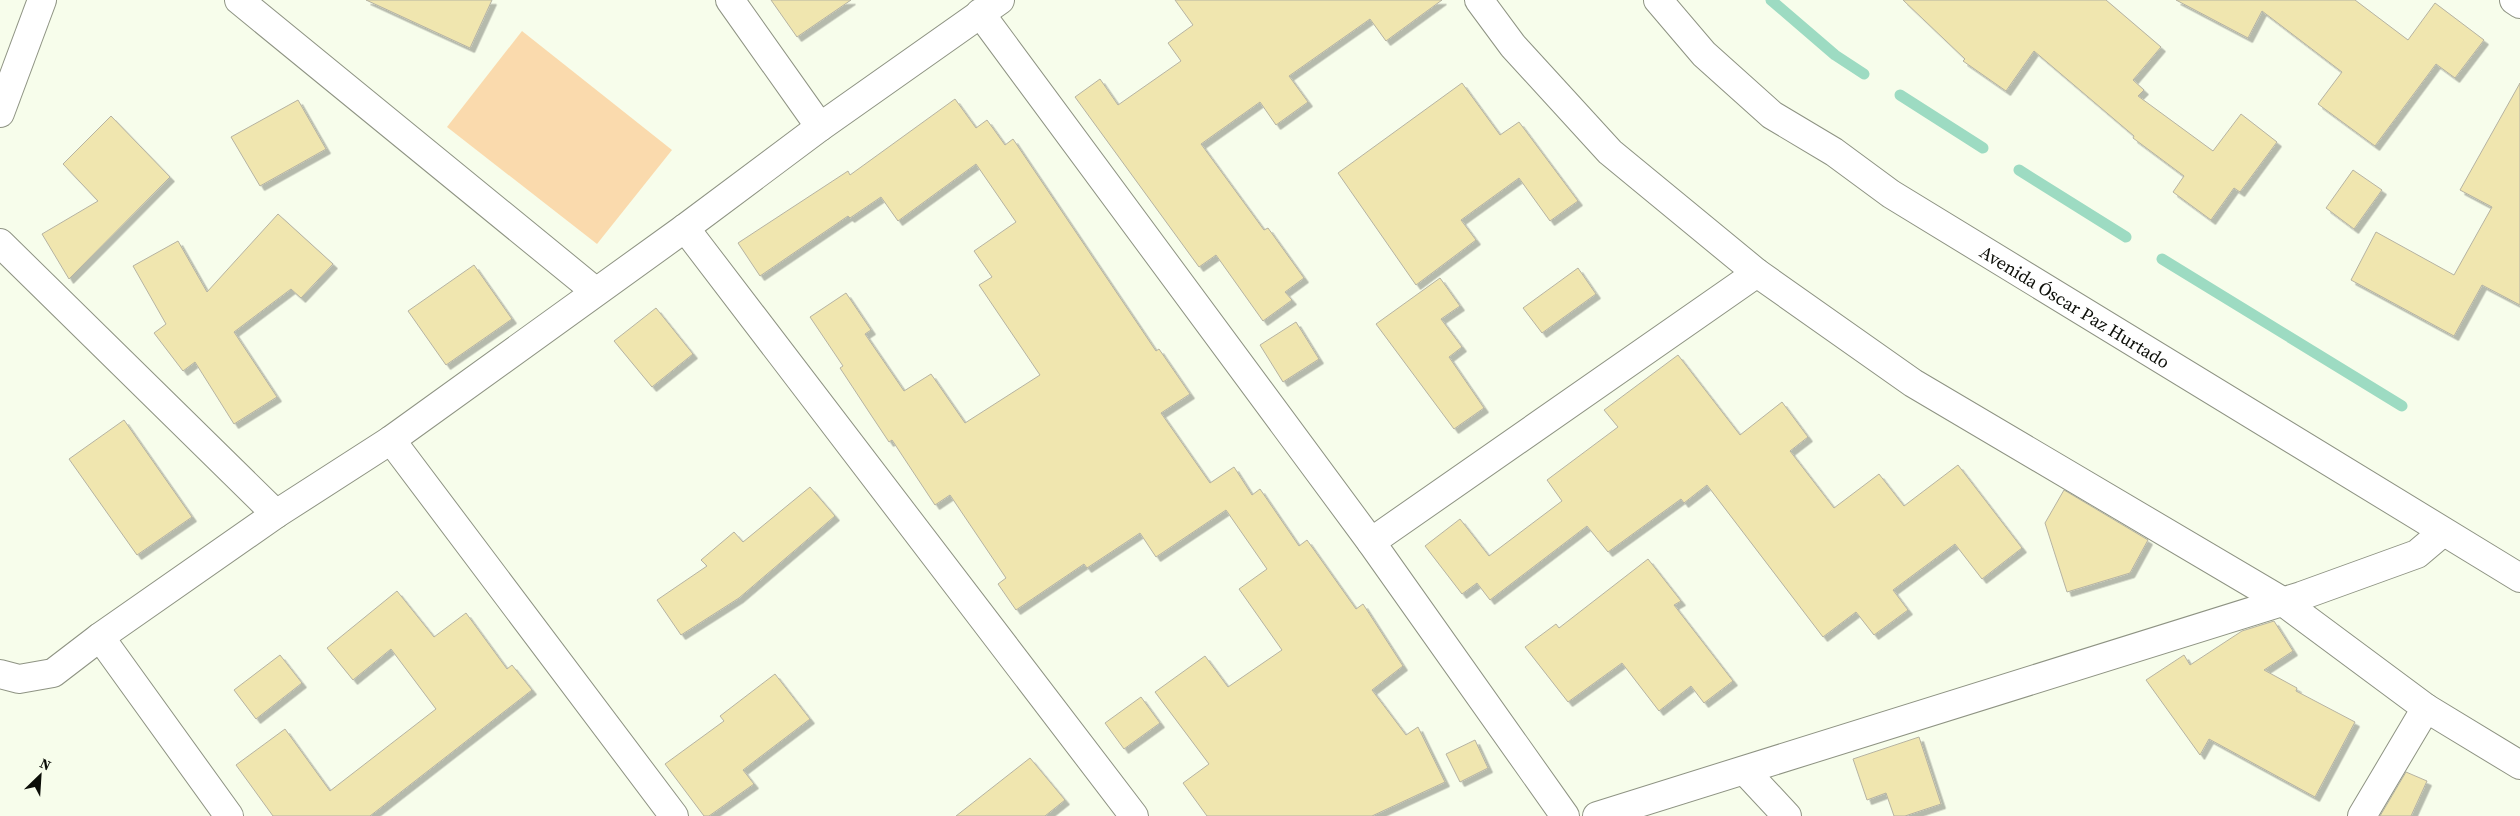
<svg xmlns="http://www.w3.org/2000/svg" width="2520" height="816" viewBox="0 0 2520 816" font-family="'Source Serif 4',serif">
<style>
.green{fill:#fadaad}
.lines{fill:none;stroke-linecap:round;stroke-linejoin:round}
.stream{stroke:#9ddbc2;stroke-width:11}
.building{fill:#f0e6af;stroke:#b6b3a2;filter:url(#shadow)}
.minor-casing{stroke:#8e9383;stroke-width:30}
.primary-casing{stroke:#8e9383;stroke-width:30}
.minor{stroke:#fff;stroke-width:28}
.primary{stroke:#fff;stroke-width:28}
.labels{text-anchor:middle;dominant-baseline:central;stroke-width:4;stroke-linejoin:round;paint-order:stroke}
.street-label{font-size:18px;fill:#0c0e08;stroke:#f7fdeb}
</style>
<defs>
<filter id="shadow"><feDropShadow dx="4.5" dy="4.5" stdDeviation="0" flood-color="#0004"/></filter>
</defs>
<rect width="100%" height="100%" fill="#f7fdeb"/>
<path class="green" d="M 522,31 L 672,150 L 597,244 L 447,127 Z"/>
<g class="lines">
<g class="stream">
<path d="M 1771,0 L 1835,55 L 1864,74"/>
<path d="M 1900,95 L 1983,148"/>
<path d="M 2019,170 L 2126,237"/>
<path d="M 2162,259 L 2402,406"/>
</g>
</g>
<g class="building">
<path d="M 366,0 L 492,0 L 470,48 Z"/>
<path d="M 771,0 L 851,0 L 797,37 Z"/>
<path d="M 1175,0 L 1442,0 L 1386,41 L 1370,19 L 1289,76 L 1308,102 L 1276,125 L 1260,102 L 1201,144 L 1264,230 L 1268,228 L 1304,278 L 1285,292 L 1292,300 L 1263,321 L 1216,255 L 1199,267 L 1075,97 L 1100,79 L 1118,105 L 1181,61 L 1168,43 L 1193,25 Z"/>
<path d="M 1903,0 L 2106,0 L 2161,47 L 2133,80 L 2144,90 L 2138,96 L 2213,151 L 2241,114 L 2277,142 L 2240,192 L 2234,188 L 2211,220 L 2173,192 L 2184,176 L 2133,138 L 2134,136 L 2034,51 L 2006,91 L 1963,61 L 1965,59 Z"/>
<path d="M 2176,0 L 2355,0 L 2408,40 L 2435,3 L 2484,40 L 2455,78 L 2436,64 L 2375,146 L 2318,104 L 2342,72 L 2262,11 L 2248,38 Z"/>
<path d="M 1462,83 L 1500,135 L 1519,122 L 1578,201 L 1550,221 L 1519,178 L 1461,220 L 1476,240 L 1416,285 L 1338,173 Z"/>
<path d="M 2520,83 L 2520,305 L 2482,285 L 2454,336 L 2351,280 L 2376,232 L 2454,275 L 2492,207 L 2460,190 Z"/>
<path d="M 955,99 L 976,128 L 987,120 L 1005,145 L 1013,139 L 1156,351 L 1159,349 L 1190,394 L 1161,413 L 1210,483 L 1234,467 L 1252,495 L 1260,489 L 1299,546 L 1307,540 L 1356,609 L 1363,604 L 1403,666 L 1372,690 L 1406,735 L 1418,727 L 1445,782 L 1372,816 L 1207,816 L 1183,783 L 1209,764 L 1155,692 L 1205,656 L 1228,687 L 1282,650 L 1239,589 L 1267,569 L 1226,510 L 1156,557 L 1140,533 L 1087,568 L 1084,564 L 1016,610 L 998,584 L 1006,578 L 950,495 L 935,505 L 892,440 L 889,442 L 871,415 L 840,368 L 843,366 L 810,317 L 846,293 L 871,330 L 865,334 L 904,391 L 931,374 L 965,423 L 1040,375 L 979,285 L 992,277 L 974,251 L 1016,222 L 976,164 L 898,221 L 881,197 L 850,218 L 848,216 L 760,276 L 738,243 L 848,171 L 850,175 Z"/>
<path d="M 298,100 L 326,149 L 260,186 L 231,137 Z"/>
<path d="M 111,116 L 170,177 L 69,279 L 42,234 L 98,201 L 63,164 Z"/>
<path d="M 2353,170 L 2382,190 L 2354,229 L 2326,208 Z"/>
<path d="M 278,214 L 333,264 L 301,298 L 291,289 L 234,332 L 277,397 L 234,424 L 195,362 L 183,371 L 154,333 L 166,324 L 133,266 L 178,241 L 207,292 Z"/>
<path d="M 474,265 L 512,319 L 446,365 L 408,311 Z"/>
<path d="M 1578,268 L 1596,294 L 1542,333 L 1523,308 Z"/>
<path d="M 1440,278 L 1460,306 L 1441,319 L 1462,347 L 1449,357 L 1484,408 L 1454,429 L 1376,324 Z"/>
<path d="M 656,308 L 693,354 L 652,387 L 614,341 Z"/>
<path d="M 1296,322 L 1319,359 L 1283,382 L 1260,345 Z"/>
<path d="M 1678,355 L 1740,435 L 1782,402 L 1808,437 L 1790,451 L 1834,508 L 1879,474 L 1904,506 L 1958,465 L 2022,548 L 1982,579 L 1955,544 L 1893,590 L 1908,610 L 1874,635 L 1856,612 L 1823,637 L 1707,485 L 1684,503 L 1681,499 L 1608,552 L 1587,526 L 1490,600 L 1477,583 L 1462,594 L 1425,546 L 1460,519 L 1489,556 L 1562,501 L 1547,480 L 1618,427 L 1604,410 Z"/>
<path d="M 124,420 L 192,517 L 137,555 L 69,459 Z"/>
<path d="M 810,487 L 835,516 L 739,598 L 681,635 L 657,600 L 707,566 L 701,560 L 734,532 L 743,542 Z"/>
<path d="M 2064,490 L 2148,540 L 2130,573 L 2067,592 L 2045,523 Z"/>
<path d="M 1648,559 L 1681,601 L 1674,605 L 1733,681 L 1704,703 L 1691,686 L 1659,711 L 1622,663 L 1568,702 L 1525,647 L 1556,624 L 1559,628 Z"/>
<path d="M 397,591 L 434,637 L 466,613 L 507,669 L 512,665 L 532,690 L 370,816 L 273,816 L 236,765 L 285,729 L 330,791 L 436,709 L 391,649 L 353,680 L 327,648 Z"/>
<path d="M 2274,621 L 2293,651 L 2264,670 L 2297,688 L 2296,691 L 2355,722 L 2315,797 L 2209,739 L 2200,755 L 2146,680 L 2184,655 L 2190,665 L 2242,631 Z"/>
<path d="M 280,655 L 302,683 L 256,719 L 234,690 Z"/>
<path d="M 775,674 L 810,719 L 743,770 L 754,784 L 709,816 L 704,816 L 665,764 L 724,721 L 720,716 Z"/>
<path d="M 1141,697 L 1160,723 L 1124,749 L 1105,723 Z"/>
<path d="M 1919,737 L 1941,804 L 1905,816 L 1894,816 L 1886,793 L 1867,800 L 1853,759 Z"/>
<path d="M 1475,740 L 1488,768 L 1460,782 L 1446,754 Z"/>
<path d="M 1030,758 L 1065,800 L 1045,816 L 956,816 Z"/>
<path d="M 2406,772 L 2427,781 L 2411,816 L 2380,816 Z"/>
</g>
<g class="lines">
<g class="minor-casing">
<g id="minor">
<path d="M 239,0 L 595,291"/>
<path d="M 730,0 L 820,127"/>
<path d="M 1479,0 L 1513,46 L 1610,152 L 1757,273 L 1913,383 L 2282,601 L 2426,708 L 2362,816"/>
<path d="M 2514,0 L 2520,4"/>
<path d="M 980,13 L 1371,542 L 1565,816"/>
<path d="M 0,113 L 42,0"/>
<path d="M 685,228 L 1134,816"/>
<path d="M 0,243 L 276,514"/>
<path d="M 391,440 L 674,816"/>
<path d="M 1371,542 L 1757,273"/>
<path d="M 100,637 L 229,816"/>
<path d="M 0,674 L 19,679 L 53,673 L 100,637 L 276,514 L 391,440 L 685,228 L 820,127 L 1000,0"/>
<path d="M 2426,708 L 2520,765"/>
<path d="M 1745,771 L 1787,816"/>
<path d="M 1597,816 L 2301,596 L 2417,554 L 2443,532"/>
</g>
</g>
<g class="primary-casing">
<g id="primary">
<path id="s1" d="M 1658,0 L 1704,54 L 1772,115 L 1834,152 L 1891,194 L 2520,578"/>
</g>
</g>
<use href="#minor" class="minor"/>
<use href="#primary" class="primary"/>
</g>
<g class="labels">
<g class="street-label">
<text stroke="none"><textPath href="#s1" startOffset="521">Avenida Óscar Paz Hurtado</textPath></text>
</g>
</g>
<g transform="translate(40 776) rotate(25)" stroke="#f7fdeb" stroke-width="4" paint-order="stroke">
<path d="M0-4L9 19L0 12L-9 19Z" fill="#0c0e08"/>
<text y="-8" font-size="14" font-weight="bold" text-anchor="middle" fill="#0c0e08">N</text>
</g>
</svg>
